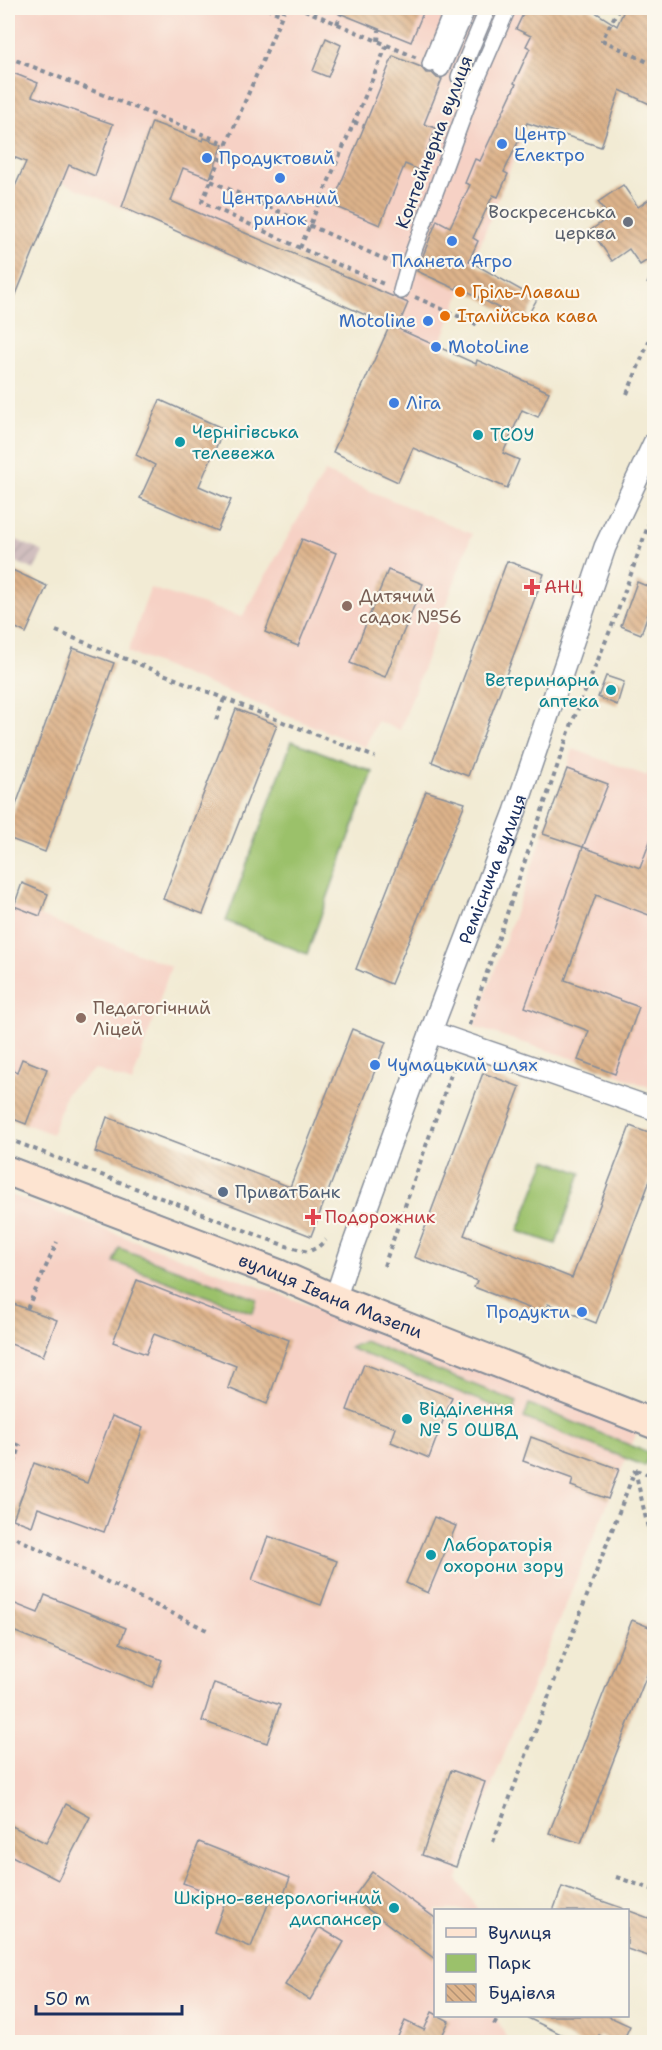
<svg xmlns="http://www.w3.org/2000/svg" width="662" height="2050" viewBox="0 0 662 2050" font-family="'Shantell Sans',sans-serif">
<style>
.built{fill:#f6d1c5}
.industrial{fill:url(#industrial-furrows)}
.green{fill:#9bc16b;stroke:#5b7864;stroke-width:1.5}
.building{fill:url(#building-back-hatch)}
.lines{fill:none;stroke-linecap:round;stroke-linejoin:round}
.pedestrian-casing{stroke:#868d99;stroke-width:18}
.minor-casing{stroke:#868d99;stroke-width:24}
.secondary-casing{stroke:#868d99;stroke-width:32}
.path{stroke:#868d99;stroke-width:4;stroke-dasharray:4.5 4.5;stroke-linecap:butt}
.pedestrian{stroke:#fff;stroke-width:15}
.minor{stroke:#fff;stroke-width:21}
.secondary{stroke:#fde4d1;stroke-width:28}
.shop-dot{fill:#3f7fe0;stroke:#fbf7ec;stroke-width:2}
.worship-dot{fill:#6b7280;stroke:#fbf7ec;stroke-width:2}
.food-dot{fill:#e8710a;stroke:#fbf7ec;stroke-width:2}
.culture-dot{fill:#0f9aa8;stroke:#fbf7ec;stroke-width:2}
.health-dot{fill:#e0444e;stroke:#fbf7ec;stroke-width:2}
.education-dot{fill:#8d6e63;stroke:#fbf7ec;stroke-width:2}
.service-dot{fill:#5c6f8a;stroke:#fbf7ec;stroke-width:2}
.labels{text-anchor:middle;dominant-baseline:central;stroke-width:4.5;stroke-linejoin:round;paint-order:stroke}
.shop-label{font-size:18px;fill:#366cbe;stroke:#fbf7ec;text-anchor:start}
.street-label{font-size:18px;fill:#1b2f5e;stroke:#fbf7ec}
.worship-label{font-size:18px;fill:#5b616d;stroke:#fbf7ec;text-anchor:end}
.food-label{font-size:18px;fill:#c56008;stroke:#fbf7ec;text-anchor:start}
.culture-label{font-size:18px;fill:#0d838f;stroke:#fbf7ec;text-anchor:start}
.health-label{font-size:18px;fill:#be3a42;stroke:#fbf7ec;text-anchor:start}
.education-label{font-size:18px;fill:#785e54;stroke:#fbf7ec;text-anchor:start}
.service-label{font-size:18px;fill:#4e5e75;stroke:#fbf7ec;text-anchor:start}
</style>
<defs>
<pattern id="industrial-furrows" width="10" height="10" patternUnits="userSpaceOnUse" patternTransform="scale(1.5)"><rect width="10" height="10" fill="#d1bfbf"/><path d="M-1 1l2-2M0 10L10 0M9 11l2-2" fill="none" stroke="#b3a4a7"/></pattern>
<pattern id="building-back-hatch" width="6" height="6" patternUnits="userSpaceOnUse" patternTransform="scale(1.5)"><rect width="6" height="6" fill="#deb48b"/><path d="M-1 5l2 2M0 0l6 6M5-1l2 2" fill="none" stroke="#b39375"/></pattern>
</defs>
<rect width="100%" height="100%" fill="#fbf7ec"/>
<filter id="ink" filterUnits="userSpaceOnUse"><feTurbulence type="fractalNoise" baseFrequency=".0167" numOctaves="2"/><feDisplacementMap in="SourceGraphic" scale="12" xChannelSelector="R" yChannelSelector="G"/><feConvolveMatrix kernelMatrix="1 2 1 2 8 2 1 2 1" color-interpolation-filters="sRGB"/></filter>
<filter id="wash" filterUnits="userSpaceOnUse"><feTurbulence type="fractalNoise" baseFrequency=".008" numOctaves="4" result="noise"/><feDisplacementMap in="SourceGraphic" scale="24" xChannelSelector="R" yChannelSelector="G"/><feGaussianBlur stdDeviation="1.35" result="paint"/><feColorMatrix in="noise" values="0 0 0 0 0 0 0 0 0 0 0 0 0 0 0 0 0 1.4 0 .05"/><feComposite in="paint" operator="in"/></filter>
<g filter="url(#wash)">
<rect width="100%" height="100%" fill="#f2ebd4"/>
<g class="built">
<path d="M 8,8 L 581,8 L 550,59 L 508,174 L 439,347 L 62,182 L 23,116 L 8,110 Z"/>
<path d="M 325,472 L 472,534 L 400,730 L 377,721 L 365,747 L 128,652 L 150,588 L 242,617 Z"/>
<path d="M 573,749 L 647,776 L 654,757 L 654,1089 L 578,1060 L 474,1027 L 567,769 Z"/>
<path d="M 8,905 L 14,906 L 171,966 L 132,1083 L 95,1069 L 66,1093 L 52,1134 L 8,1117 Z"/>
<path d="M 8,1194 L 639,1427 L 499,1767 L 457,1879 L 478,1910 L 436,1910 L 436,2016 L 496,2016 L 508,2042 L 8,2042 Z"/>
</g>
<path class="industrial" d="M 8,536 L 43,552 L 34,570 L 8,558 Z"/>
<g class="green">
<path d="M 292,741 L 373,772 L 307,954 L 226,921 Z"/>
<path d="M 546,1160 L 581,1173 L 556,1244 L 518,1231 Z"/>
<path d="M 119,1248 L 257,1299 L 253,1313 L 114,1262 Z"/>
<path d="M 364,1341 L 517,1402 L 513,1414 L 349,1348 Z"/>
<path d="M 529,1404 L 649,1453 L 645,1466 L 524,1418 Z"/>
<path d="M 651,1482 L 654,1484 L 654,1531 L 652,1528 Z"/>
</g>
<g id="blocks">
<g class="building">
<path d="M 327,8 L 425,8 L 411,42 Z"/>
<path d="M 526,8 L 589,8 L 617,26 L 625,8 L 654,8 L 654,106 L 620,90 L 601,147 L 527,123 L 504,172 L 508,174 L 498,197 L 493,195 L 473,238 L 478,241 L 469,261 L 537,299 L 524,322 L 458,286 L 456,289 L 417,271 L 437,220 L 450,227 L 470,185 L 465,183 L 475,159 L 480,161 L 516,84 L 514,83 L 530,48 L 526,46 L 531,36 L 516,29 Z"/>
<path d="M 326,38 L 341,45 L 328,77 L 313,71 Z"/>
<path d="M 393,56 L 421,67 L 426,73 L 432,73 L 437,78 L 442,79 L 424,124 L 436,128 L 419,170 L 405,164 L 380,225 L 332,205 Z"/>
<path d="M 8,71 L 38,83 L 32,96 L 113,124 L 95,176 L 69,165 L 8,314 L 8,191 L 12,193 L 26,162 L 8,155 Z"/>
<path d="M 152,122 L 203,141 L 204,138 L 223,145 L 210,178 L 183,168 L 171,201 L 408,303 L 397,329 L 122,207 Z"/>
<path d="M 623,185 L 638,207 L 654,196 L 654,256 L 640,265 L 629,249 L 612,261 L 591,230 L 609,217 L 598,202 Z"/>
<path d="M 390,325 L 476,364 L 477,360 L 549,392 L 538,417 L 522,410 L 503,453 L 519,460 L 507,488 L 413,448 L 398,482 L 333,452 Z"/>
<path d="M 160,400 L 224,429 L 199,486 L 231,500 L 217,531 L 140,498 L 155,465 L 136,455 Z"/>
<path d="M 302,539 L 336,553 L 298,646 L 265,632 Z"/>
<path d="M 507,561 L 544,574 L 468,776 L 432,762 Z"/>
<path d="M 8,568 L 47,586 L 26,633 L 8,624 Z"/>
<path d="M 388,570 L 423,584 L 385,677 L 350,663 Z"/>
<path d="M 637,582 L 654,589 L 654,597 L 641,634 L 621,626 Z"/>
<path d="M 73,648 L 114,663 L 45,852 L 8,838 L 8,827 Z"/>
<path d="M 606,676 L 624,682 L 617,705 L 598,697 Z"/>
<path d="M 236,709 L 277,725 L 203,914 L 163,899 Z"/>
<path d="M 567,769 L 608,784 L 583,847 L 543,834 Z"/>
<path d="M 426,791 L 465,803 L 391,984 L 356,969 Z"/>
<path d="M 653,833 L 654,834 L 654,917 L 596,895 L 565,980 L 639,1007 L 615,1074 L 578,1060 L 589,1031 L 525,1007 L 583,847 L 640,868 Z"/>
<path d="M 22,883 L 48,894 L 40,916 L 14,906 Z"/>
<path d="M 352,1029 L 386,1042 L 311,1236 L 95,1152 L 107,1117 L 290,1187 Z"/>
<path d="M 22,1059 L 47,1069 L 26,1124 L 8,1117 L 8,1068 L 17,1072 Z"/>
<path d="M 483,1073 L 520,1087 L 464,1235 L 572,1278 L 630,1126 L 654,1135 L 654,1170 L 596,1323 L 548,1304 L 544,1314 L 474,1287 L 477,1281 L 414,1257 Z"/>
<path d="M 137,1280 L 289,1340 L 267,1404 L 228,1388 L 236,1366 L 154,1334 L 146,1354 L 113,1342 Z"/>
<path d="M 8,1302 L 57,1320 L 43,1356 L 8,1343 Z"/>
<path d="M 364,1364 L 452,1397 L 429,1458 L 391,1442 L 396,1428 L 347,1410 Z"/>
<path d="M 112,1416 L 143,1428 L 104,1532 L 38,1508 L 32,1526 L 13,1519 L 34,1463 L 87,1483 Z"/>
<path d="M 531,1437 L 619,1469 L 608,1499 L 571,1486 L 573,1479 L 523,1461 Z"/>
<path d="M 434,1517 L 456,1526 L 428,1593 L 406,1583 Z"/>
<path d="M 268,1536 L 337,1561 L 321,1605 L 252,1580 Z"/>
<path d="M 45,1595 L 126,1628 L 120,1643 L 162,1660 L 152,1687 L 8,1629 L 8,1601 L 38,1613 Z"/>
<path d="M 632,1620 L 654,1629 L 654,1657 L 581,1843 L 549,1833 Z"/>
<path d="M 214,1683 L 280,1705 L 267,1743 L 202,1721 Z"/>
<path d="M 451,1770 L 485,1782 L 456,1867 L 422,1855 Z"/>
<path d="M 66,1804 L 90,1817 L 58,1880 L 8,1854 L 8,1824 L 46,1843 Z"/>
<path d="M 199,1842 L 290,1878 L 281,1901 L 271,1897 L 251,1947 L 214,1932 L 226,1899 L 183,1883 Z"/>
<path d="M 372,1872 L 435,1918 L 435,1959 L 353,1898 Z"/>
<path d="M 562,1887 L 622,1908 L 622,1911 L 553,1911 Z"/>
<path d="M 627,1910 L 654,1920 L 654,1958 L 627,1949 Z"/>
<path d="M 319,1927 L 344,1942 L 310,2000 L 285,1985 Z"/>
<path d="M 432,2012 L 449,2021 L 441,2038 L 451,2043 L 395,2043 L 405,2021 L 424,2030 Z"/>
<path d="M 524,2016 L 608,2016 L 630,2026 L 622,2043 L 614,2043 L 599,2035 L 595,2043 L 579,2043 Z"/>
</g>
</g>
</g>
<g filter="url(#ink)">
<use href="#blocks" fill-opacity="0" stroke="#868d99" stroke-width="1.5"/>
<g class="lines">
<g class="pedestrian-casing">
<g id="pedestrian">
<path d="M 430,64 L 453,8"/>
<path d="M 441,69 L 468,8"/>
<path d="M 459,77 L 488,8"/>
<path d="M 401,291 L 407,269 L 475,84 L 508,8"/>
</g>
</g>
<g class="minor-casing">
<g id="minor">
<path d="M 431,1032 L 654,1109"/>
<path id="s1" d="M 335,1299 L 352,1248 L 437,1015 L 515,812 L 605,547 L 654,443"/>
</g>
</g>
<g class="secondary-casing">
<g id="secondary">
<path id="s2" d="M 8,1171 L 276,1273 L 335,1299 L 654,1424"/>
</g>
</g>
<g class="path">
<path d="M 266,8 L 282,15"/>
<path d="M 285,8 L 202,202 L 300,248 L 386,285"/>
<path d="M 619,8 L 602,40 L 654,65"/>
<path d="M 337,24 L 343,8"/>
<path d="M 378,41 L 379,30"/>
<path d="M 387,45 L 417,58"/>
<path d="M 8,57 L 227,144"/>
<path d="M 354,122 L 364,126"/>
<path d="M 211,181 L 393,263"/>
<path d="M 300,248 L 387,45 L 300,8"/>
<path d="M 647,282 L 654,285"/>
<path d="M 415,297 L 478,325"/>
<path d="M 627,394 L 654,329"/>
<path d="M 56,631 L 283,722 L 375,757"/>
<path d="M 216,720 L 224,699"/>
<path d="M 469,1025 L 572,723 L 616,616 L 654,509"/>
<path d="M 8,1139 L 283,1245 L 308,1252 L 318,1247 L 326,1240"/>
<path d="M 384,1266 L 456,1060"/>
<path d="M 27,1309 L 57,1242"/>
<path d="M 8,1440 L 20,1446 L 8,1486"/>
<path d="M 635,1470 L 648,1528 L 654,1550"/>
<path d="M 636,1470 L 654,1477"/>
<path d="M 8,1534 L 207,1630"/>
<path d="M 493,1842 L 635,1470"/>
<path d="M 616,1877 L 654,1890"/>
<path d="M 494,2025 L 499,2016"/>
</g>
<use href="#pedestrian" class="pedestrian"/>
<use href="#minor" class="minor"/>
<use href="#secondary" class="secondary"/>
</g>
</g>
<g class="shop-dot">
<circle cx="502" cy="144" r="6"/>
<circle cx="207" cy="158" r="6"/>
<circle cx="280" cy="178" r="6"/>
<circle cx="452" cy="241" r="6"/>
<circle cx="428" cy="321" r="6"/>
<circle cx="436" cy="347" r="6"/>
<circle cx="394" cy="403" r="6"/>
<circle cx="375" cy="1065" r="6"/>
<circle cx="582" cy="1312" r="6"/>
</g>
<circle class="worship-dot" cx="628" cy="222" r="6"/>
<g class="food-dot">
<circle cx="460" cy="292" r="6"/>
<circle cx="445" cy="316" r="6"/>
</g>
<g class="culture-dot">
<circle cx="478" cy="435" r="6"/>
<circle cx="180" cy="442" r="6"/>
<circle cx="611" cy="690" r="6"/>
<circle cx="407" cy="1419" r="6"/>
<circle cx="431" cy="1555" r="6"/>
<circle cx="394" cy="1908" r="6"/>
</g>
<g class="health-dot">
<path d="M529 578h6v6h6v6h-6v6h-6v-6h-6v-6h6z"/>
<path d="M310 1208h6v6h6v6h-6v6h-6v-6h-6v-6h6z"/>
</g>
<g class="education-dot">
<circle cx="347" cy="606" r="6"/>
<circle cx="81" cy="1018" r="6"/>
</g>
<circle class="service-dot" cx="223" cy="1192" r="6"/>
<g class="labels">
<g class="shop-label">
<text x="514" y="134">Центр<tspan x="514" dy="21">Електро</tspan></text>
<text x="219" y="158">Продуктовий</text>
<text x="280" y="198" text-anchor="middle">Центральний<tspan x="280" dy="21">ринок</tspan></text>
<text x="452" y="261" text-anchor="middle">Планета Агро</text>
<text x="416" y="321" text-anchor="end">Motoline</text>
<text x="448" y="347">MotoLine</text>
<text x="406" y="403">Ліга</text>
<text x="387" y="1065">Чумацький шлях</text>
<text x="570" y="1312" text-anchor="end">Продукти</text>
</g>
<g class="street-label">
<text transform="translate(434 142) rotate(-69)">Контейнерна вулиця</text>
<text stroke="none"><textPath href="#s1" startOffset="458">Реміснича вулиця</textPath></text>
<text stroke="none"><textPath href="#s2" startOffset="346">вулиця Івана Мазепи</textPath></text>
</g>
<g class="worship-label">
<text x="616" y="212">Воскресенська<tspan x="616" dy="21">церква</tspan></text>
</g>
<g class="food-label">
<text x="472" y="292">Гріль-Лаваш</text>
<text x="457" y="316">Італійська кава</text>
</g>
<g class="culture-label">
<text x="192" y="432">Чернігівська<tspan x="192" dy="21">телевежа</tspan></text>
<text x="490" y="435">ТСОУ</text>
<text x="599" y="680" text-anchor="end">Ветеринарна<tspan x="599" dy="21">аптека</tspan></text>
<text x="419" y="1409">Відділення<tspan x="419" dy="21">№ 5 ОШВД</tspan></text>
<text x="443" y="1545">Лабораторія<tspan x="443" dy="21">охорони зору</tspan></text>
<text x="382" y="1898" text-anchor="end">Шкірно-венерологічний<tspan x="382" dy="21">диспансер</tspan></text>
</g>
<g class="health-label">
<text x="544" y="587">АНЦ</text>
<text x="325" y="1217">Подорожник</text>
</g>
<g class="education-label">
<text x="359" y="596">Дитячий<tspan x="359" dy="21">садок №56</tspan></text>
<text x="93" y="1008">Педагогічний<tspan x="93" dy="21">Ліцей</tspan></text>
</g>
<g class="service-label">
<text x="235" y="1192">ПриватБанк</text>
</g>
</g>
<rect width="662" height="2050" fill="none" stroke="#fbf7ec" stroke-width="30"/>
<rect x="434" y="1909" width="195" height="108" fill="#fbf7ec" stroke="#a1a7b3" stroke-width="1.5"/>
<rect x="446" y="1928" width="30" height="9" fill="#fde4d1" stroke="#a1a7b3" stroke-width="1.5"/>
<text x="488" y="1939" font-size="18" fill="#1b2f5e">Вулиця</text>
<rect x="446" y="1954" width="30" height="18" fill="#9bc16b" stroke="#a1a7b3" stroke-width="1.5"/>
<text x="488" y="1969" font-size="18" fill="#1b2f5e">Парк</text>
<rect x="446" y="1984" width="30" height="18" fill="url(#building-back-hatch)" stroke="#a1a7b3" stroke-width="1.5"/>
<text x="488" y="1999" font-size="18" fill="#1b2f5e">Будівля</text>
<path d="M36 2005v9h146v-9" fill="none" stroke="#1b2f5e" stroke-width="3"/>
<text x="45" y="2005" font-size="18" fill="#1b2f5e" stroke="#fbf7ec" stroke-width="4.5" paint-order="stroke">50 m</text>
</svg>
